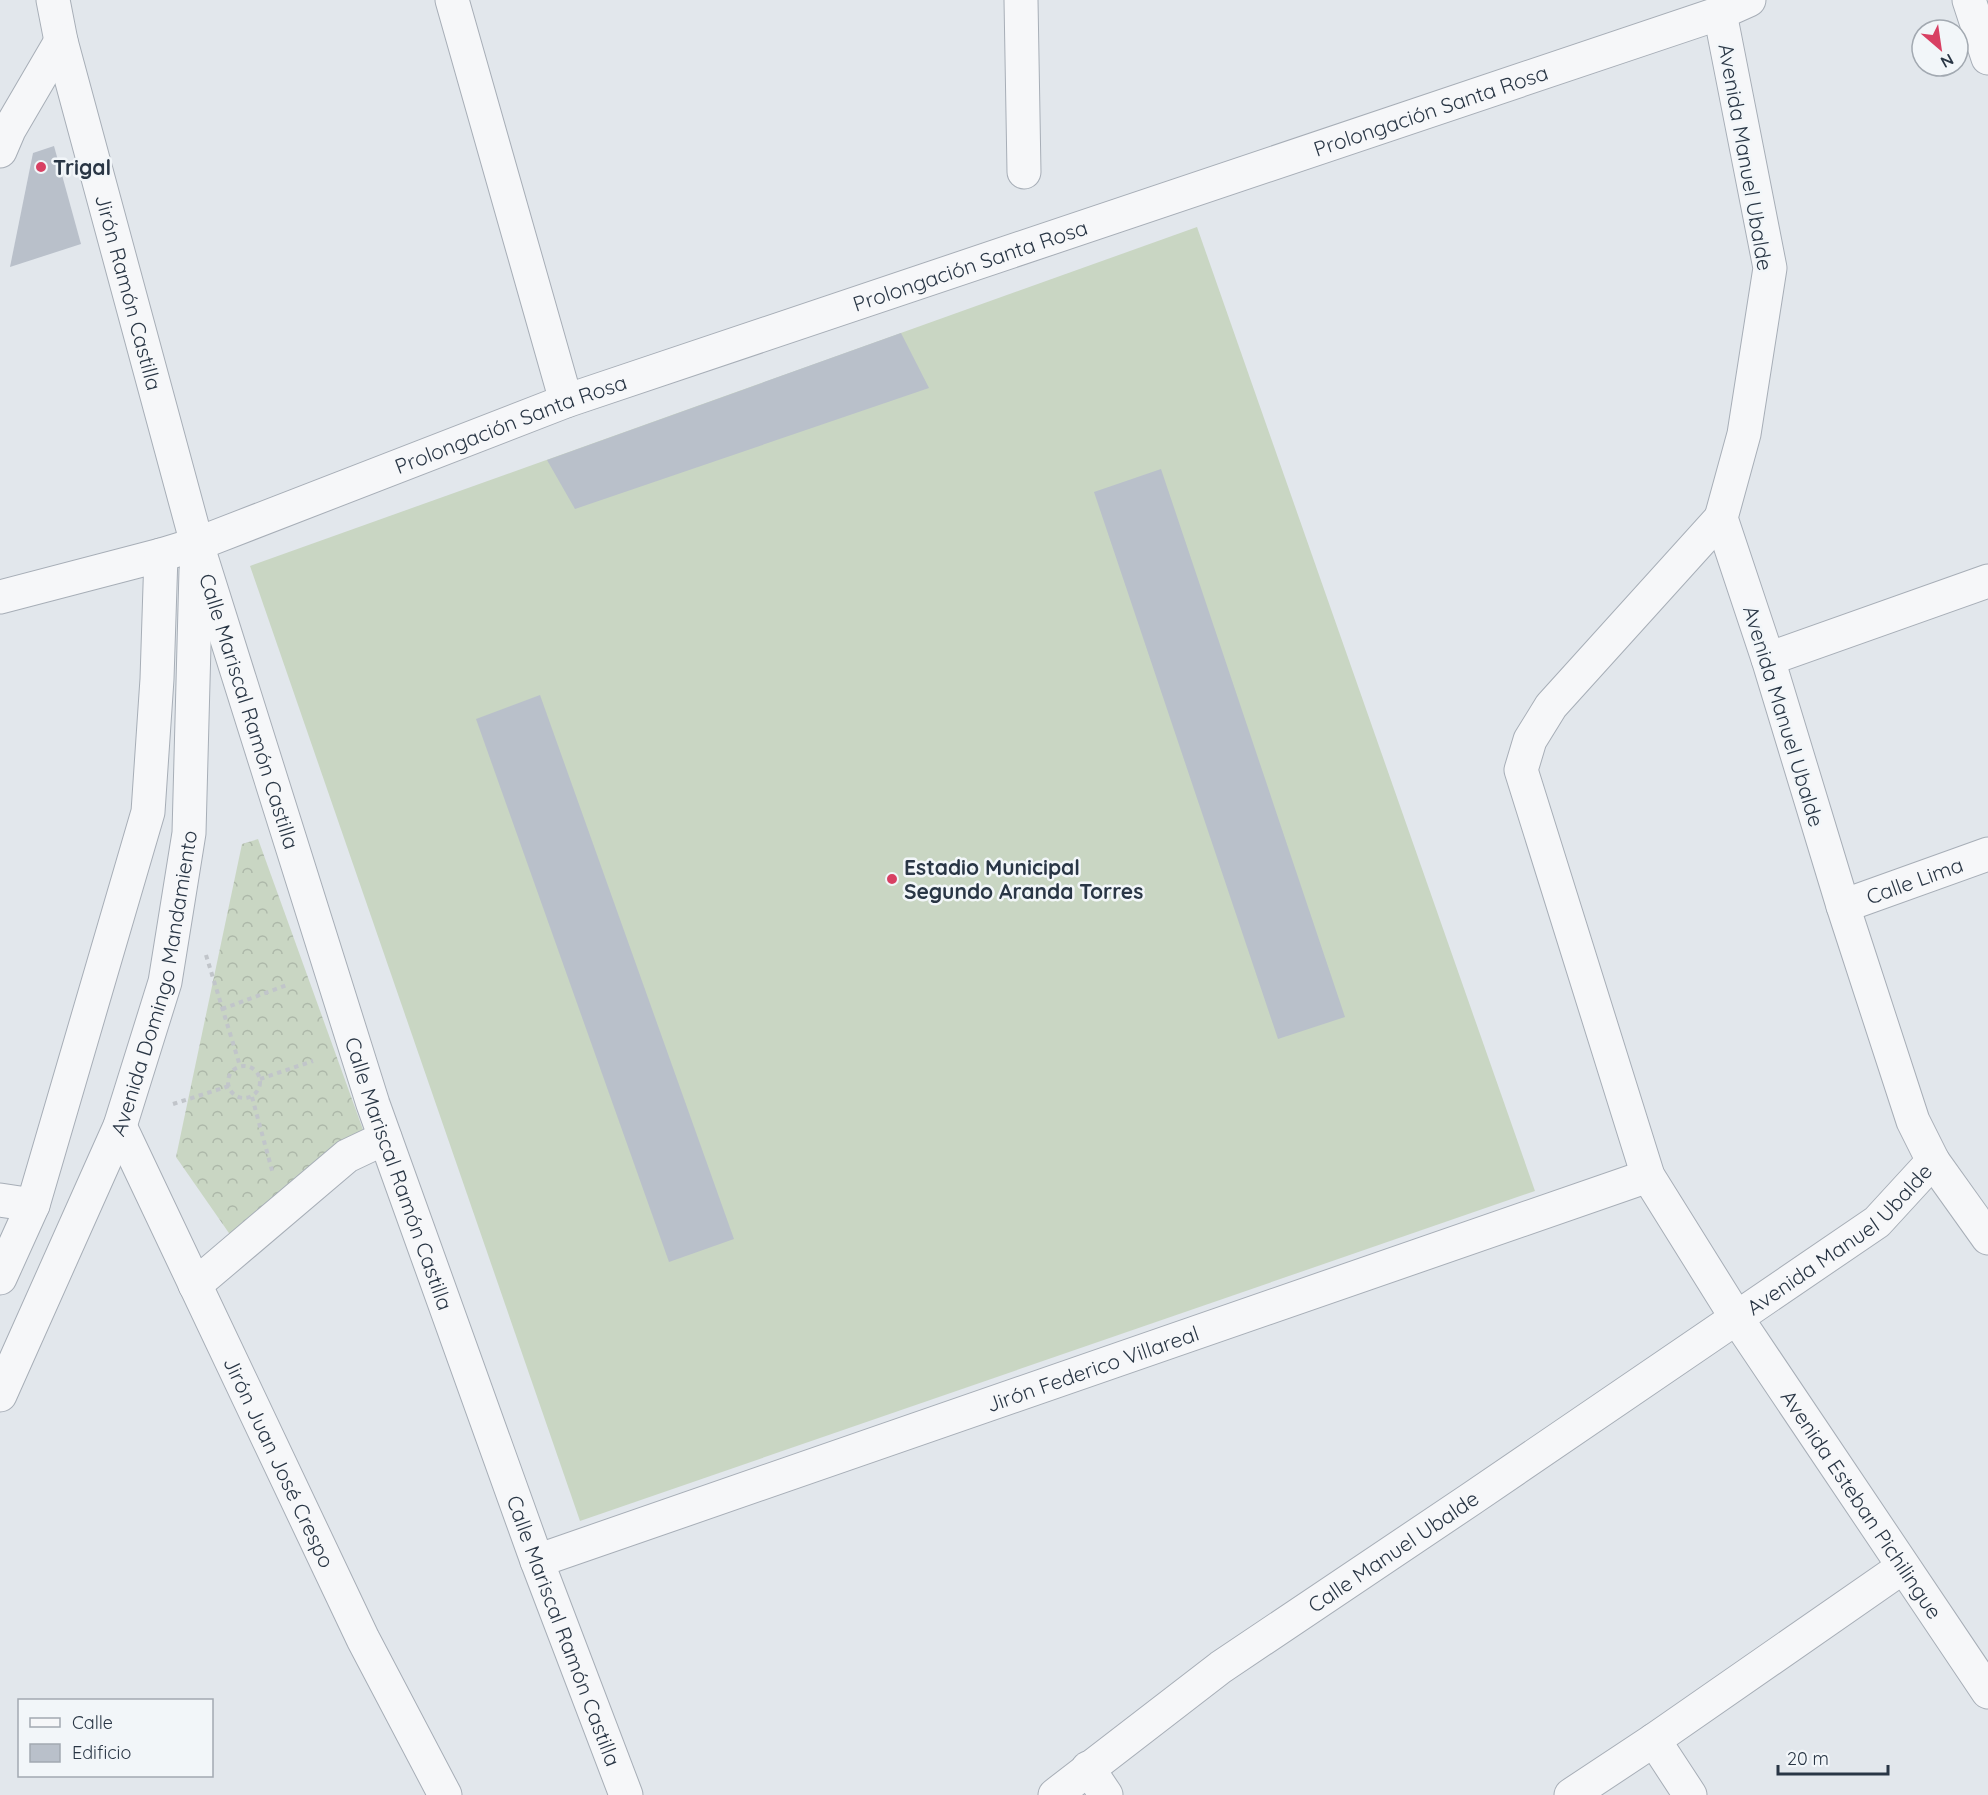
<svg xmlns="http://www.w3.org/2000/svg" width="1988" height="1795" viewBox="0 0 1988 1795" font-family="Quicksand,sans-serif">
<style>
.forest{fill:url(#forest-crowns)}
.pitch{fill:#c9d6c3}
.building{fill:#b9c0ca}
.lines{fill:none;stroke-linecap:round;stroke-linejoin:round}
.minor-casing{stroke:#a7aeb7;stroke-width:35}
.path{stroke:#c1c5ca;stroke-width:4;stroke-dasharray:4.5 4.5;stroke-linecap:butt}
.minor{stroke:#f6f7f9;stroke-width:33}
.poi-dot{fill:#d84063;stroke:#f2f6f9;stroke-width:2}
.labels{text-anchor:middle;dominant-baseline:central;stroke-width:5;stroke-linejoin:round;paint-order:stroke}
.street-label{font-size:21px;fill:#293645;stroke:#f2f6f9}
.poi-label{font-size:21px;font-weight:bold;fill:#293645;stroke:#f2f6f9;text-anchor:start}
</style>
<defs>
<pattern id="forest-crowns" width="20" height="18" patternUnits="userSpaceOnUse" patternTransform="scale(1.5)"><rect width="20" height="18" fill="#c9d6c3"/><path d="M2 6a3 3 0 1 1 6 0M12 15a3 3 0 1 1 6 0" fill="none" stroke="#adb8a9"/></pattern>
</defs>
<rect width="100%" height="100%" fill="#e2e7ec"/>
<path class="forest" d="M 258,839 L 366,1138 L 231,1236 L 176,1157 L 242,844 Z"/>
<path class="pitch" d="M 1197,227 L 1535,1191 L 580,1521 L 250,566 Z"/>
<g class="building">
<path d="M 54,146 L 81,244 L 10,267 L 33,153 Z"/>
<path d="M 901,333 L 929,388 L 575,509 L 547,460 Z"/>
<path d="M 1161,469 L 1345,1017 L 1278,1039 L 1094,492 Z"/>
<path d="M 540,695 L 734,1239 L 669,1262 L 476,719 Z"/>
</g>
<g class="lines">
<g class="minor-casing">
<g id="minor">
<path id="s1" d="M 53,0 L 61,41 L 197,544 L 373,1104 L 537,1561 L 626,1795"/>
<path d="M 452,0 L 566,401"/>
<path d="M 1021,0 L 1024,172"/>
<path d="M 1969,0 L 1988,58"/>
<path d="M 0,151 L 9,130 L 61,41"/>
<path id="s2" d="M 1721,518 L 1551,706 L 1530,740 L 1521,770 L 1648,1176 L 1736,1317 L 1988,1692"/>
<path id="s3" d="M 0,597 L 161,555 L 197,544 L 566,401 L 1720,13 L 1749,0"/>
<path d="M 1768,659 L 1988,581"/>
<path id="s4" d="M 1843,906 L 1988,854"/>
<path id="s5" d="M 120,1126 L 363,1639 L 445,1795"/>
<path d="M 1933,1161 L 1988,1238"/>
<path d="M 0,1200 L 33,1205"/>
<path d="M 0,1278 L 33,1205 L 148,812 L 157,679 L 161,555"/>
<path d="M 195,1285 L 347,1156 L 385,1138"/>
<path id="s6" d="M 0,1395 L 120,1126 L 165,982 L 189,833 L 196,570"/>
<path id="s7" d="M 537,1561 L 1648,1176"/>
<path d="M 1654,1740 L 1690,1795"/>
<path d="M 1088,1768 L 1106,1795"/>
<path id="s8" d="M 1055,1795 L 1221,1667 L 1471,1499 L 1877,1222 L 1933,1161 L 1913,1121 L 1843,906 L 1768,659 L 1721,518 L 1744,434 L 1770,268 L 1720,13"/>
<path d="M 1571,1795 L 1654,1740 L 1903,1567"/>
</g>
</g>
<g class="path">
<path d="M 206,955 L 240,1066"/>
<path d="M 222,1009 L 287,985"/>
<circle cx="244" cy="1082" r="16"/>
<path d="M 260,1079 L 313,1061"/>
<path d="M 252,1097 L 273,1174"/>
<path d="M 173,1104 L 229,1086"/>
</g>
<use href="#minor" class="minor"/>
</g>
<g class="poi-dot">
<circle cx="41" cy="167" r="6"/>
<circle cx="892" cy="879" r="6"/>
</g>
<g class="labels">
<g class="street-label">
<text stroke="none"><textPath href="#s3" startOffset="1512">Prolongación Santa Rosa</textPath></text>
<text transform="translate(1746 157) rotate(80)">Avenida Manuel Ubalde</text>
<text stroke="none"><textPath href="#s3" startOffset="1026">Prolongación Santa Rosa</textPath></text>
<text stroke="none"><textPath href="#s1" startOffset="302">Jirón Ramón Castilla</textPath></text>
<text stroke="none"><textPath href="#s3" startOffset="540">Prolongación Santa Rosa</textPath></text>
<text stroke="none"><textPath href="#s1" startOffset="738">Calle Mariscal Ramón Castilla</textPath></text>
<text transform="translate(1784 716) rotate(73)">Avenida Manuel Ubalde</text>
<text stroke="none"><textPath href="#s4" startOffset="76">Calle Lima</textPath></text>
<text stroke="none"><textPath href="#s6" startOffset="442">Avenida Domingo Mandamiento</textPath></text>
<text stroke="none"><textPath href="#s1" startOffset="1224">Calle Mariscal Ramón Castilla</textPath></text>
<text stroke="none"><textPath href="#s8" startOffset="962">Avenida Manuel Ubalde</textPath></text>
<text stroke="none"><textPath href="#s7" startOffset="588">Jirón Federico Villareal</textPath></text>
<text stroke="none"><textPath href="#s5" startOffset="372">Jirón Juan José Crespo</textPath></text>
<text stroke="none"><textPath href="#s2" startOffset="1142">Avenida Esteban Pichilingue</textPath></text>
<text stroke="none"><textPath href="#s8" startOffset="417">Calle Manuel Ubalde</textPath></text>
<text stroke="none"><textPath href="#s1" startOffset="1710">Calle Mariscal Ramón Castilla</textPath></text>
</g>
<g class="poi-label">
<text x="53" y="167">Trigal</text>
<text x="904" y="867">Estadio Municipal<tspan x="904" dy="24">Segundo Aranda Torres</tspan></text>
</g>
</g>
<rect x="18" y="1699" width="195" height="78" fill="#f2f6f9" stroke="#a2a9b1" stroke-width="1.5"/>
<rect x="30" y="1718" width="30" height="9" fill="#f6f7f9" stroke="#a2a9b1" stroke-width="1.5"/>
<text x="72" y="1729" font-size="18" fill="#293645">Calle</text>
<rect x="30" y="1744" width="30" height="18" fill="#b9c0ca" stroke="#a2a9b1" stroke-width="1.5"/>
<text x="72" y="1759" font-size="18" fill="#293645">Edificio</text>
<g transform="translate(1940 48) rotate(151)"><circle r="28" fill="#f2f6f9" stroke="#a2a9b1" stroke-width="1.5"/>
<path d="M0-4.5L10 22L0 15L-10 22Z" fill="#d84063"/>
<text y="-9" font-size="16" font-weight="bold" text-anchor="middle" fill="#293645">N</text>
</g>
<path d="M1778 1765v9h110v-9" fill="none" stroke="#293645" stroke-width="3"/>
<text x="1787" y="1765" font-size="18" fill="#293645" stroke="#f2f6f9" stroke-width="4.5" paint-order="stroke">20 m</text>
</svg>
